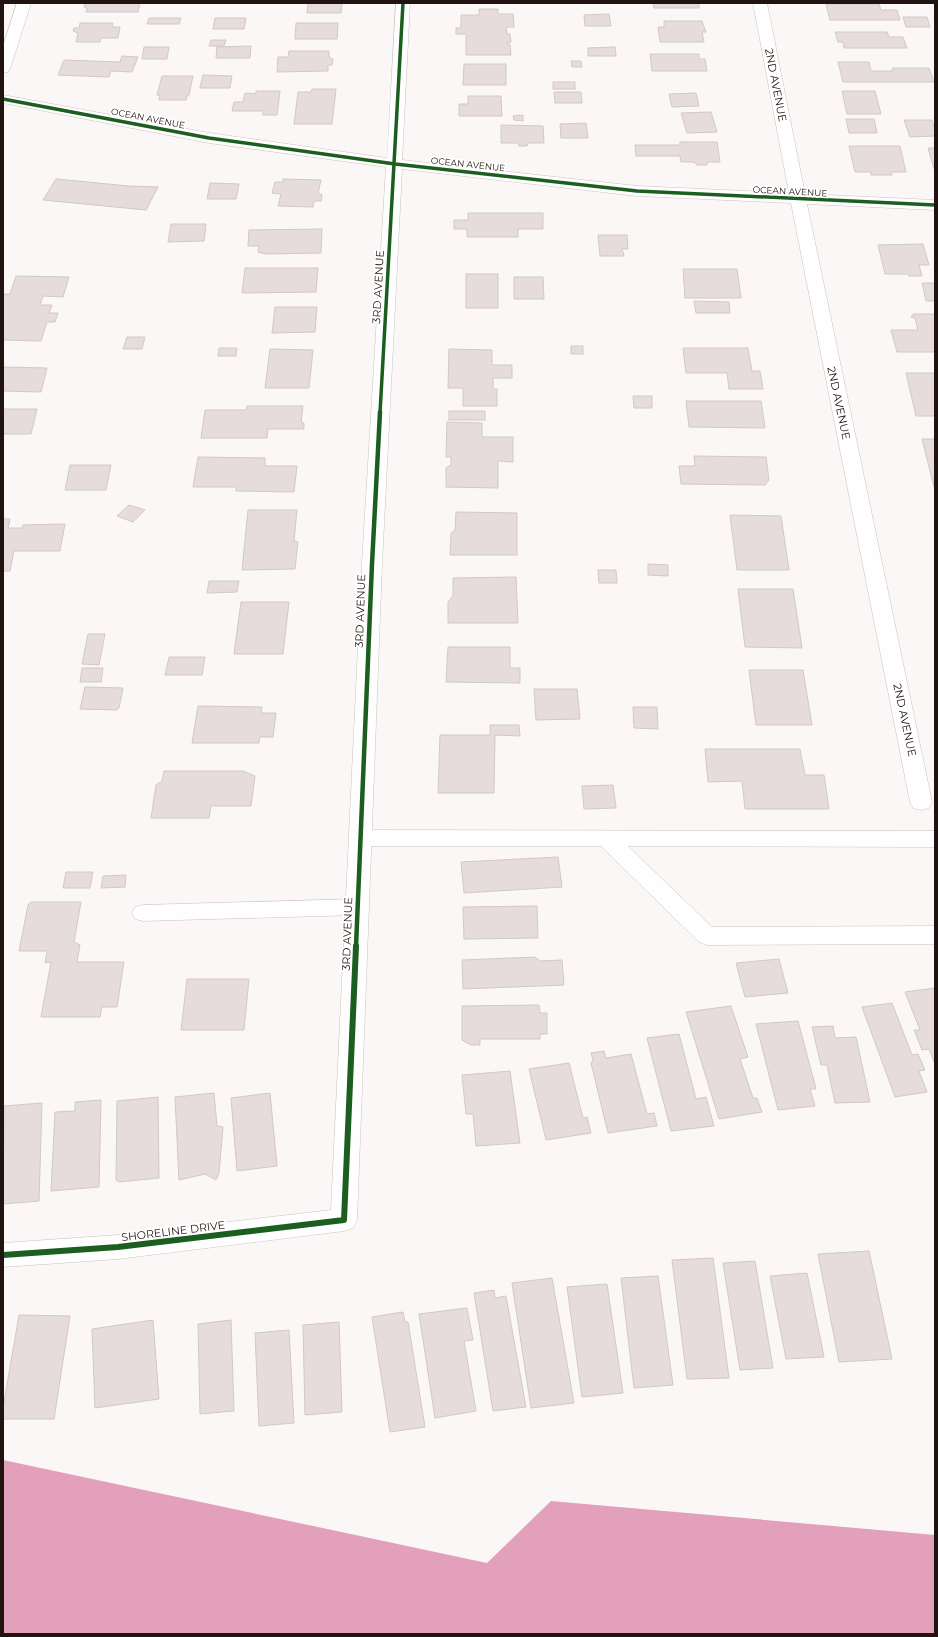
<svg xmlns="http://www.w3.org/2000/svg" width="938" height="1637" viewBox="0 0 938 1637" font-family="Montserrat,sans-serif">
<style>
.water{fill:#e3a0ba}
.building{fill:#e6dcdb;stroke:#d1c8c7}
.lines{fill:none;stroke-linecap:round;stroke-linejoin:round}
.service-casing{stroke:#cac1be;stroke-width:1}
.minor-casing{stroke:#cac1be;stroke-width:1}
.service{fill:#fefefe;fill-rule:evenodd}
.minor{fill:#fefefe;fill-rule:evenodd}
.cycleway-far2-casing{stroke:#fff;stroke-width:5.5}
.cycleway-far1-casing{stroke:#fff;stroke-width:7}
.cycleway-casing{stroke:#fff;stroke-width:8}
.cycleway-far2{stroke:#1b5e20;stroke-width:3.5}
.cycleway-far1{stroke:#1b5e20;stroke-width:4.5}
.cycleway{stroke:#1b5e20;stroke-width:6}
.labels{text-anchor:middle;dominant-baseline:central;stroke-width:3.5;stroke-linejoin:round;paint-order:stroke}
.far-street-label{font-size:9px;fill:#21130f;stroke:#fff}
.street-label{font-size:11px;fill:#21130f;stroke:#fff}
</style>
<rect width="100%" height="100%" fill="#fbf7f6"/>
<path class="water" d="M 3,1460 L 487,1563 L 551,1501 L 935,1535 L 935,1634 L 3,1634 Z"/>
<g class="building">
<path d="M 85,3 L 140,3 L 138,12 L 86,12 L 87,8 L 84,7 Z"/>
<path d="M 308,3 L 342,3 L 341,13 L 307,13 Z"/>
<path d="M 653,3 L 699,3 L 699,8 L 654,8 Z"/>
<path d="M 826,4 L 879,4 L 881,10 L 897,10 L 900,20 L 830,20 Z"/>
<path d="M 479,9 L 498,9 L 498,14 L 513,14 L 514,27 L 506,27 L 507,34 L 510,34 L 511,42 L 506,43 L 510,45 L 511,55 L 466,55 L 466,34 L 456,34 L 456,28 L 461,28 L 461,15 L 479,15 Z"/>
<path d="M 609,14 L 611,26 L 585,26 L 584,15 Z"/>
<path d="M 903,17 L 927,17 L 930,27 L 906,27 Z"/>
<path d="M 149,18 L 181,18 L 179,24 L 147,24 Z"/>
<path d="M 215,18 L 246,18 L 244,29 L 213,29 Z"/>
<path d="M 664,21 L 702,21 L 706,32 L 702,32 L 704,42 L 660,42 L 658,27 L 664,27 Z"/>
<path d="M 80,23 L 113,23 L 112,27 L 120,27 L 118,38 L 101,38 L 100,42 L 76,42 L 78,33 L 73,31 L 74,28 L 79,28 Z"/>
<path d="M 296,23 L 338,23 L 337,39 L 295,39 Z"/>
<path d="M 835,32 L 887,32 L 889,37 L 903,37 L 907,48 L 844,48 L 843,42 L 838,42 Z"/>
<path d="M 211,40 L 226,40 L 224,46 L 209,46 Z"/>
<path d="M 251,46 L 250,58 L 216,58 L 217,47 Z"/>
<path d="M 144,47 L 169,47 L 167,59 L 142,59 Z"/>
<path d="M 615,47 L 616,56 L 588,56 L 588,48 Z"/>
<path d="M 289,51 L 329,51 L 329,57 L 333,59 L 332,65 L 328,65 L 328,71 L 277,72 L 278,57 L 288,57 Z"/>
<path d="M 650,54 L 699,54 L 699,59 L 705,59 L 707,71 L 652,71 Z"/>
<path d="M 122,56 L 138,57 L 132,72 L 111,71 L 109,77 L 58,75 L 64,60 L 120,62 Z"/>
<path d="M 571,61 L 581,61 L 582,67 L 572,67 Z"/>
<path d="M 838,62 L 869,62 L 871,71 L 893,71 L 892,68 L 929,68 L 934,82 L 843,82 Z"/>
<path d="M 464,64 L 506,64 L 506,85 L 463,85 Z"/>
<path d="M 203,75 L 232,76 L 230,88 L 200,88 Z"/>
<path d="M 162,76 L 193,76 L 189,95 L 187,96 L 186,100 L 159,100 L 160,96 L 157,95 Z"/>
<rect x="553" y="82" width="22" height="7"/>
<path d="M 312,89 L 336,89 L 332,124 L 294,124 L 298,92 L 311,92 Z"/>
<path d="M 256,91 L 280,91 L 277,115 L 263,115 L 263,111 L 232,111 L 234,102 L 243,102 L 245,93 L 256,94 Z"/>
<path d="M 842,91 L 875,91 L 881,114 L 847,114 Z"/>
<path d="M 554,92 L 581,92 L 582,103 L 555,103 Z"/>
<path d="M 696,93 L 699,106 L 672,107 L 669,94 Z"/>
<path d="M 468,96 L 501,96 L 502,116 L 459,116 L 459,104 L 468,104 Z"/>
<path d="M 711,112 L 717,132 L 687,133 L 681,113 Z"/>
<path d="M 523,115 L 523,121 L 514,120 L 513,116 Z"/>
<path d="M 846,119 L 874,119 L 877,133 L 849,133 Z"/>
<path d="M 904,120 L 932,120 L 935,130 L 935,136 L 910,137 Z"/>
<path d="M 586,123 L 588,138 L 561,138 L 560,124 Z"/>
<path d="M 501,125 L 543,126 L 544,143 L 528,143 L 527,146 L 519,146 L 518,143 L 501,143 Z"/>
<path d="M 680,142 L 717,142 L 720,162 L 707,162 L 707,165 L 697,165 L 694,162 L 681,162 L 680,156 L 636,156 L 635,145 L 680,145 Z"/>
<path d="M 849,146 L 900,146 L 906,172 L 891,172 L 892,175 L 871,175 L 871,172 L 855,172 Z"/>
<path d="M 928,148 L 935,148 L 935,169 L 934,169 Z"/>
<path d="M 56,179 L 129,186 L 158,187 L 146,210 L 43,200 Z"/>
<path d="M 283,179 L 321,180 L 318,193 L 322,195 L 321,201 L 314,201 L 313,207 L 278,206 L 281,194 L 272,193 L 275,182 L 283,182 Z"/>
<path d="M 210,183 L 239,184 L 236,199 L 207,199 Z"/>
<path d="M 468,213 L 543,213 L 543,229 L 518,229 L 518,237 L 467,237 L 467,229 L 454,229 L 454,220 L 468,220 Z"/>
<path d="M 171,224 L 206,224 L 204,241 L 168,242 Z"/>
<path d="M 322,229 L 321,253 L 266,254 L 258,252 L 259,246 L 248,246 L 249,230 Z"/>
<path d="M 598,235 L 627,235 L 628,249 L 622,249 L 624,256 L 600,256 Z"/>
<path d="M 923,244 L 929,265 L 919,265 L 922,276 L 909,276 L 908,274 L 885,274 L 878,245 Z"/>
<path d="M 245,268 L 318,268 L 316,292 L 242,293 Z"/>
<path d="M 683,269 L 737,269 L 741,298 L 685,298 Z"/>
<rect x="466" y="274" width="32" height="34"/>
<path d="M 16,276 L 69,277 L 63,297 L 43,296 L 40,305 L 52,305 L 49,313 L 58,313 L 55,322 L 47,322 L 41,341 L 3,340 L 3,294 L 10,294 Z"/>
<path d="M 514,277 L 543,277 L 544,299 L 514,299 Z"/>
<path d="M 922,283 L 935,283 L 935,301 L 926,301 Z"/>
<path d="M 694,301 L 729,302 L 730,313 L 696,313 Z"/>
<path d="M 275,307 L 317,307 L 315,332 L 272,333 Z"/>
<path d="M 913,314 L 935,314 L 935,352 L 897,352 L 891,330 L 918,330 L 915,318 L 911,317 Z"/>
<path d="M 127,337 L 145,337 L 142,349 L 123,349 Z"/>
<rect x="571" y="346" width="12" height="8"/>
<path d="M 219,348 L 237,348 L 236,356 L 218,356 Z"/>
<path d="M 683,348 L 748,348 L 752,371 L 760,371 L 763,389 L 729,389 L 727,373 L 686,373 Z"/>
<path d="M 270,349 L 313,350 L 309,388 L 265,388 Z"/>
<path d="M 449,349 L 492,350 L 492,365 L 512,365 L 512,378 L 493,378 L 493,389 L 497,389 L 497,406 L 463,406 L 463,388 L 448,388 Z"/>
<path d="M 3,367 L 47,368 L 41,392 L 3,391 Z"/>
<path d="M 906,373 L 935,373 L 935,416 L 916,416 Z"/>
<path d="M 633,396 L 652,396 L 652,408 L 634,408 Z"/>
<path d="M 686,401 L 761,401 L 765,428 L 689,427 Z"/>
<path d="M 247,406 L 303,406 L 301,422 L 304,423 L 304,429 L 268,429 L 267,438 L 201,438 L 205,410 L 246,410 Z"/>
<path d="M 3,409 L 37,409 L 31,434 L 3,434 Z"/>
<rect x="449" y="411" width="36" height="9"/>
<path d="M 447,422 L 482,423 L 482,437 L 513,437 L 513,462 L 498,461 L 498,488 L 446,487 L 446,468 L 451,465 L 451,457 L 446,457 Z"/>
<path d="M 922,439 L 935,439 L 935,487 L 934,487 Z"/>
<path d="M 694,456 L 766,457 L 769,480 L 765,485 L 681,484 L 679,466 L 695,466 Z"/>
<path d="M 198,457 L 265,458 L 265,466 L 297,466 L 294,492 L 236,491 L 236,487 L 193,487 Z"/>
<path d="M 70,465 L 111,465 L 106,490 L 65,490 Z"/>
<path d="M 129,505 L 145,510 L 133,522 L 117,516 Z"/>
<path d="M 248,510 L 297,510 L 294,541 L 298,542 L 295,569 L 242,570 Z"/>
<path d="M 456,512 L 517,513 L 517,555 L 450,555 L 451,533 L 455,530 Z"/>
<path d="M 730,515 L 781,516 L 789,570 L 737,570 Z"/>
<path d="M 3,519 L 10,519 L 8,528 L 22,528 L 23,525 L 65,524 L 60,551 L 14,551 L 10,571 L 3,571 Z"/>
<path d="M 648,564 L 668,565 L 668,576 L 648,575 Z"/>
<path d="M 598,570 L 616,570 L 617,583 L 599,583 Z"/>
<path d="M 516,577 L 518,623 L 448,623 L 448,602 L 453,596 L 453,578 Z"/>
<path d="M 209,581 L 239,581 L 237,592 L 207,593 Z"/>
<path d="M 738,589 L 793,589 L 802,648 L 745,647 Z"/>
<path d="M 241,602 L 289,602 L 283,654 L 234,654 Z"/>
<path d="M 88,634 L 105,634 L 99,665 L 82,664 Z"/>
<path d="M 448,647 L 510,647 L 510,668 L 520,668 L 520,683 L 446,682 Z"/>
<path d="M 169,657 L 205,657 L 202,675 L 165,675 Z"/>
<path d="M 82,668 L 103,668 L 101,682 L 80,682 Z"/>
<path d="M 749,670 L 803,670 L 812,725 L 756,725 Z"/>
<path d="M 85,687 L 123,688 L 119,708 L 117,710 L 80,709 Z"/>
<path d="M 534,689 L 577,689 L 580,719 L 536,720 Z"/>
<path d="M 198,706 L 262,707 L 261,713 L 276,713 L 273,737 L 260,737 L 259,743 L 192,743 Z"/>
<path d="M 633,707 L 657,707 L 658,729 L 634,728 Z"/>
<path d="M 490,725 L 519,725 L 520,736 L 495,735 L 494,793 L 438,793 L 440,735 L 490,735 Z"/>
<path d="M 705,749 L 800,749 L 805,775 L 824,775 L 829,809 L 745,809 L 742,781 L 708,782 Z"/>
<path d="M 164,771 L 243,771 L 255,776 L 251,806 L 211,806 L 209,818 L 151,818 L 156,785 L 162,781 Z"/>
<path d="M 613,785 L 616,808 L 584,809 L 582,786 Z"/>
<path d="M 558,857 L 562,887 L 464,893 L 461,862 Z"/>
<path d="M 66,872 L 93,872 L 90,888 L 63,888 Z"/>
<path d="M 126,875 L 125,887 L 101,888 L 103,876 Z"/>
<path d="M 31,902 L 81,902 L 74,942 L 80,945 L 77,962 L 124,962 L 117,1007 L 102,1007 L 100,1017 L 41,1017 L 51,962 L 45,963 L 47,951 L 19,951 L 28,905 Z"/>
<path d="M 537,906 L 538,938 L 464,939 L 463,907 Z"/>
<path d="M 535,957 L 540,961 L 562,960 L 564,985 L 463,989 L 462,960 Z"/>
<path d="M 779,959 L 788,993 L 745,997 L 736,963 Z"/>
<path d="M 187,979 L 249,979 L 244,1030 L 181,1030 Z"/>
<path d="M 935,988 L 935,1064 L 929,1049 L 922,1050 L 914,1030 L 920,1030 L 905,992 Z"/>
<path d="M 892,1003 L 912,1055 L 918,1054 L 925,1070 L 919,1071 L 927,1092 L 895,1097 L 862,1007 Z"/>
<path d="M 539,1005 L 540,1013 L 547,1013 L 547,1034 L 540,1034 L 540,1039 L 480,1039 L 480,1045 L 471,1045 L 462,1040 L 462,1006 Z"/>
<path d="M 731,1006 L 748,1057 L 740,1059 L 753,1098 L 757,1098 L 762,1112 L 719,1119 L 686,1012 Z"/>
<path d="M 798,1021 L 816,1089 L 810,1089 L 815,1106 L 778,1110 L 756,1024 Z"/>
<path d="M 833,1026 L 835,1038 L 856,1037 L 870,1102 L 835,1103 L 827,1065 L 821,1065 L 812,1027 Z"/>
<path d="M 679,1034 L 696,1099 L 706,1097 L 714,1126 L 671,1131 L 647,1038 Z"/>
<path d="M 604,1051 L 606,1058 L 631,1054 L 647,1114 L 654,1113 L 657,1126 L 608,1133 L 591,1063 L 593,1060 L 591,1053 Z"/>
<path d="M 569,1063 L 583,1118 L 587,1117 L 591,1133 L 546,1140 L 529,1069 Z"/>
<path d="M 510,1071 L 520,1143 L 476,1146 L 473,1114 L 466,1114 L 462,1075 Z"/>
<path d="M 214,1093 L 217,1126 L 223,1127 L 219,1173 L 216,1180 L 205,1174 L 179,1180 L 175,1097 Z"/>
<path d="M 270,1093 L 277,1166 L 237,1171 L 231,1098 Z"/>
<path d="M 158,1097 L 159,1178 L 119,1182 L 116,1180 L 117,1101 Z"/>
<path d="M 101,1100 L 99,1187 L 51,1191 L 55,1112 L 75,1111 L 75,1102 Z"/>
<path d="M 42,1103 L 39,1201 L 3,1204 L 4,1106 Z"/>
<path d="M 869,1251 L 892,1359 L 839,1362 L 818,1254 Z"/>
<path d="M 713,1258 L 729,1378 L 687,1379 L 672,1260 Z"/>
<path d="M 755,1261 L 773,1368 L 740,1370 L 723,1263 Z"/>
<path d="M 807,1273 L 824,1357 L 786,1359 L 770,1276 Z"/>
<path d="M 658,1276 L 673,1385 L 634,1388 L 621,1278 Z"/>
<path d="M 552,1278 L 574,1403 L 531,1408 L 512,1283 Z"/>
<path d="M 607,1284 L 623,1393 L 582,1397 L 567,1287 Z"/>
<path d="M 494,1290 L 495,1298 L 506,1296 L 526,1407 L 493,1411 L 474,1293 Z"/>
<path d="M 467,1308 L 473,1340 L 464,1341 L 476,1411 L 435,1418 L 419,1314 Z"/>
<path d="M 403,1312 L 405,1322 L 408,1322 L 425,1427 L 390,1432 L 372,1317 Z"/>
<path d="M 19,1315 L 70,1316 L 54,1419 L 3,1419 L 3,1408 Z"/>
<path d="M 153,1320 L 159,1399 L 95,1408 L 92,1329 Z"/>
<path d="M 231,1320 L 234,1411 L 200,1414 L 198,1324 Z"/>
<path d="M 339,1322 L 342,1412 L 305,1415 L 303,1325 Z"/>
<path d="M 289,1330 L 294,1423 L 259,1426 L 255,1333 Z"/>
</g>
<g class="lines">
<g class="service-casing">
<g id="service">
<path d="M 361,830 L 935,831 L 935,847 L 628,846 L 712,927 L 935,926 L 935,944 L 707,945 L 699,942 L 601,846 L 361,846 L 354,844 L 350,838 L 354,832 Z"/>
<path d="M 358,899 L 366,901 L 369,907 L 366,913 L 358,915 L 143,921 L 135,919 L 132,913 L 135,907 L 143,905 Z"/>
</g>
</g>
<g class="minor-casing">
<g id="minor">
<path d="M 17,3 L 31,3 L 10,69 L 8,72 L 3,73 L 3,46 Z"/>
<path d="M 396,3 L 410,3 L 402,160 L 637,186 L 789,193 L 753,3 L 767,3 L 805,194 L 935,200 L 935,210 L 807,204 L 932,802 L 929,808 L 921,810 L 913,808 L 910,802 L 791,203 L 637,196 L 402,169 L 382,564 L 357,1220 L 353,1228 L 344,1231 L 118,1259 L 3,1267 L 3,1243 L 118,1235 L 331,1210 L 362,564 L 386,167 L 209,143 L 3,103 L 3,95 L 209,133 L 387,158 Z"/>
</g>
</g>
<use href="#service" class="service"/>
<use href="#minor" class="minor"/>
<g class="cycleway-far2-casing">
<g id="cycleway-far2">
<path d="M 3,99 L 209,138 L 395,164 L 637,191 L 935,205"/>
<path d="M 380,413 L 403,3"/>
</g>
</g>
<g class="cycleway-far1-casing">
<path id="cycleway-far1" d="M 356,947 L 372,564 L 380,412"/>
</g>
<g class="cycleway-casing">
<path id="cycleway" d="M 3,1255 L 118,1247 L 344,1220 L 356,946"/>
</g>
<use href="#cycleway-far2" class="cycleway-far2"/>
<use href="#cycleway-far1" class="cycleway-far1"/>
<use href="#cycleway" class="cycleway"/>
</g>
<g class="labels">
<g class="far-street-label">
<text transform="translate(148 118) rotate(11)">OCEAN AVENUE</text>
<text transform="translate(468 164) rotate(6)">OCEAN AVENUE</text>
<text transform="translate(790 191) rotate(3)">OCEAN AVENUE</text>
</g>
<g class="street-label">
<text transform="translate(776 85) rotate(79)">2ND AVENUE</text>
<text transform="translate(378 287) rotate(-87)">3RD AVENUE</text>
<text transform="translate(839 403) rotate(78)">2ND AVENUE</text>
<text transform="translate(360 611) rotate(-88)">3RD AVENUE</text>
<text transform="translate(905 720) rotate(78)">2ND AVENUE</text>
<text transform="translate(347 934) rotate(-88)">3RD AVENUE</text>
<text transform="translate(173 1231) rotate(-7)">SHORELINE DRIVE</text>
</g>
</g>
<rect width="938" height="1637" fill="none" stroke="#21130f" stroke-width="8"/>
</svg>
